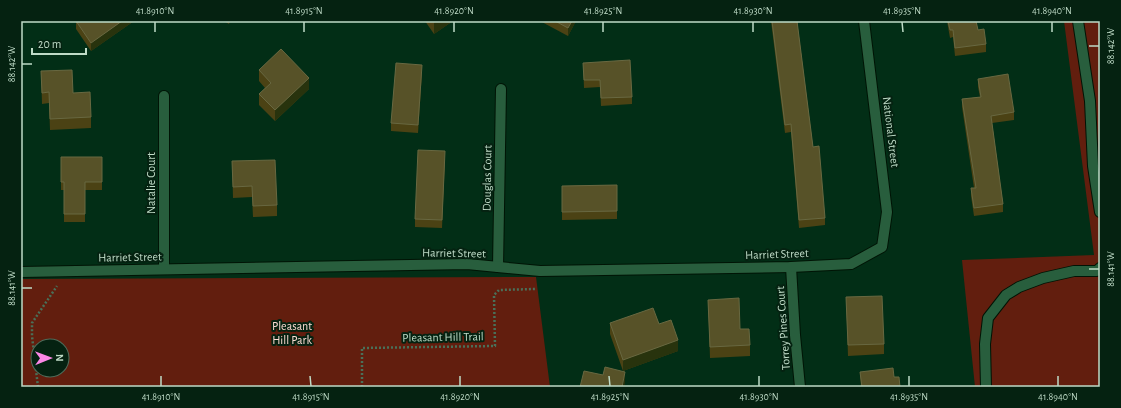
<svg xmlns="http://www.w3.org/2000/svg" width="1121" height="408" viewBox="0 0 1121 408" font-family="'Alegreya Sans',sans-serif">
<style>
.green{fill:#621e0e;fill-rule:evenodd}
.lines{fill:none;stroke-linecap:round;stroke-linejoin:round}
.minor-casing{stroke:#001405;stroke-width:12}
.path{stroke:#4a7059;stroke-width:2.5;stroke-dasharray:2 2;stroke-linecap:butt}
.minor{stroke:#285e3d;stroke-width:10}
.wall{fill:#4b4214}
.shaded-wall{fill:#28330d}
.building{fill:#575228;stroke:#686841}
.ticks{fill:none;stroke:#bfdbc7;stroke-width:1.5}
.labels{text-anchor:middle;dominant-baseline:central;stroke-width:4;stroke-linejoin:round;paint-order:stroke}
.street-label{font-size:12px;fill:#bfdbc7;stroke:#052211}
.park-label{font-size:12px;fill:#fcdcd3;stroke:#052211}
.neatline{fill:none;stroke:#bfdbc7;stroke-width:1.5}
.ticks-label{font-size:10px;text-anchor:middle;fill:#bfdbc7}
</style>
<rect width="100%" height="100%" fill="#022e16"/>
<g class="green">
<path d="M 1064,21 L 1100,21 L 1100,387 L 975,387 L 962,260 L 1094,255 Z"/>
<path d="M 536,277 L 550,387 L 21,387 L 21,279 ZM 38,346 L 62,346 L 62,370 L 38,370 Z"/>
</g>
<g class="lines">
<g class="minor-casing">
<g id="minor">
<path d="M 1078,21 L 1090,101 L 1093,166 L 1100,212"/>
<path d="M 164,96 L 164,269"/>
<path d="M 498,267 L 501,89"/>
<path d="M 791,267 L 795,335 L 800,387"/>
<path d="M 21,272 L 467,264 L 540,271 L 791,267 L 851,264 L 882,247 L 887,212 L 864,21"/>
<path d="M 986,387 L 985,344 L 988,318 L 1006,295 L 1019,287 L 1043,278 L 1074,271 L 1097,271 L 1100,268"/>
</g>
</g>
<g class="path">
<path d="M 38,387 L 32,336 L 32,323 L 57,286"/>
<path d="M 362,387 L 362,348 L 495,346 L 494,295 L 499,290 L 535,289"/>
</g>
<use href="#minor" class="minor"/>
</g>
<g class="wall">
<path d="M 76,21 L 134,21 L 91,51 L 76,29 Z"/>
<path d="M 224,21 L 230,21 L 229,24 Z"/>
<path d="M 425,21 L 453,21 L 434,34 Z"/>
<path d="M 540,21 L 576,21 L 568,36 Z"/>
<path d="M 771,21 L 797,21 L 813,147 L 825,218 L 825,225 L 799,228 L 791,132 L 785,133 Z"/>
<path d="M 947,21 L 976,21 L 978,30 L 986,44 L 986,52 L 955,56 L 953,37 L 950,38 Z"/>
<path d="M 583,63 L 632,97 L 632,104 L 601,106 L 600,87 L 584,88 Z"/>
<path d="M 259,70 L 309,89 L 275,121 L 259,105 L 259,94 L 265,88 L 259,81 Z"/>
<path d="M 41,71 L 73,93 L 91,117 L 91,128 L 50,130 L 49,103 L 42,104 Z"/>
<path d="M 422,72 L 418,133 L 391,131 L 391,123 Z"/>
<path d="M 978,79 L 1014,112 L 1014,120 L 992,123 L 1003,204 L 1003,212 L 974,216 L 971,196 L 971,188 L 974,188 L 962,107 L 962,99 L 980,97 L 978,87 Z"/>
<path d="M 61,157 L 102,157 L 102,190 L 85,190 L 85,222 L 64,222 L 64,190 L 61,190 Z"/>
<path d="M 445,159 L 442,228 L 415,227 L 415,219 Z"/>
<path d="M 232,161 L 277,205 L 277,216 L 253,217 L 252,197 L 233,198 Z"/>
<path d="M 617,185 L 617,219 L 562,220 L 562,186 Z"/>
<path d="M 846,297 L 884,344 L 884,354 L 848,356 Z"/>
<path d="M 708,300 L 740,329 L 750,345 L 750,356 L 710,358 Z"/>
<path d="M 610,323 L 659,324 L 678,351 L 623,371 L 610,334 Z"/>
<path d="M 860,372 L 894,377 L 900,387 L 861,387 Z"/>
</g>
<g class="shaded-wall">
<path d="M 122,21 L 134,21 L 91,51 L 91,43 Z"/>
<path d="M 436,21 L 453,21 L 434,34 L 434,23 Z"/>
<path d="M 572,21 L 576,21 L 568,36 L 568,28 Z"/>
<path d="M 422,65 L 422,72 L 418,133 L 418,125 Z"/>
<path d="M 309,78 L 309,89 L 275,121 L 275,110 Z"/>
<path d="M 678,340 L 678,351 L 623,371 L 623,360 Z"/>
<path d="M 625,372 L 625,383 L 624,387 L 622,387 Z"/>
</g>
<g class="building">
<path d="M 76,21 L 122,21 L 91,43 Z"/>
<path d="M 555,21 L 572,21 L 568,28 Z"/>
<path d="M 772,21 L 797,21 L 813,147 L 819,146 L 825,218 L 799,220 L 791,124 L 785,125 Z"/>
<path d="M 948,21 L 976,21 L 978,30 L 984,29 L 986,44 L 955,48 L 953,30 L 950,30 Z"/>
<path d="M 281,49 L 309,78 L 275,110 L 259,94 L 271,83 L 259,70 Z"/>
<path d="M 630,60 L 632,97 L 601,98 L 600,80 L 584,80 L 583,63 Z"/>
<path d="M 396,63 L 422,65 L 418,125 L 391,123 Z"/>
<path d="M 72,70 L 73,93 L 90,92 L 91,117 L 50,119 L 49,92 L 42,93 L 41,71 Z"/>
<path d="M 1008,74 L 1014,112 L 991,116 L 1003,204 L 974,208 L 971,188 L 976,188 L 962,99 L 981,97 L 978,79 Z"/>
<path d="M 418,150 L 445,151 L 442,220 L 415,219 Z"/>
<path d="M 61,157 L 102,157 L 102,182 L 85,182 L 85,214 L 64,214 L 64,182 L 61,182 Z"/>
<path d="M 275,160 L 277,205 L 253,206 L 252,186 L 233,187 L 232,161 Z"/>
<path d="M 617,185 L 617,211 L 562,212 L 562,186 Z"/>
<path d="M 882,296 L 884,344 L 848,345 L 846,297 Z"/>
<path d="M 739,298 L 740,329 L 749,329 L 750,345 L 710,347 L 708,300 Z"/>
<path d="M 653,308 L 659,324 L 671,320 L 678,340 L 623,360 L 610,323 Z"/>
<path d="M 605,367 L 625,372 L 622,387 L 580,387 L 584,371 L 603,375 Z"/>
<path d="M 893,368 L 894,377 L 899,377 L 900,387 L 862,387 L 860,372 Z"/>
</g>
<path class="ticks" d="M 155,22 L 155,32M 304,22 L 304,32M 454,22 L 454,32M 603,22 L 603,32M 753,22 L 753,32M 902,22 L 903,32M 1052,22 L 1052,32M 1089,46 L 1099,46M 22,64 L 32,64M 1089,269 L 1099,269M 22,288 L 32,288M 161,376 L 161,386M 310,376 L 311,386M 460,376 L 460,386M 609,376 L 610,386M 759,376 L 759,386M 909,376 L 909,386M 1058,376 L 1058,386"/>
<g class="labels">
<g class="street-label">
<text transform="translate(891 132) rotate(83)">National Street</text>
<text transform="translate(487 178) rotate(-89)">Douglas Court</text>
<text transform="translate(151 183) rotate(-90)">Natalie Court</text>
<text transform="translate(454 253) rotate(1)">Harriet Street</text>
<text transform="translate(777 254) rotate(-2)">Harriet Street</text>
<text transform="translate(130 257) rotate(-1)">Harriet Street</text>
<text transform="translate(783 328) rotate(-94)">Torrey Pines Court</text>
<text transform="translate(443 337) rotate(-1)">Pleasant Hill Trail</text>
</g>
<g class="park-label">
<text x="292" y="326">Pleasant<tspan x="292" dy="14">Hill Park</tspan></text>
</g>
</g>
<rect width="1121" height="408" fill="none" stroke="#052211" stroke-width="44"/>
<g transform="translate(50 358) rotate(89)"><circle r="19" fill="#052211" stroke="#4f6c5a"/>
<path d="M0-3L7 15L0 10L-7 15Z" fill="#fb87e6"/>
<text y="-6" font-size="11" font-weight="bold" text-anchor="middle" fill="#bfdbc7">N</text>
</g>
<path d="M32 48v6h54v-6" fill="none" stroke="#bfdbc7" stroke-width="2"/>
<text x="38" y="48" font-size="12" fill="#bfdbc7" stroke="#052211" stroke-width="3" paint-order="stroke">20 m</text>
<rect x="22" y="22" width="1077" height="364" class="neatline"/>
<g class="ticks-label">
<text x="155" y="14">41.8910°N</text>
<text x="304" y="14">41.8915°N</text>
<text x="454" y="14">41.8920°N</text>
<text x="603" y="14">41.8925°N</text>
<text x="753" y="14">41.8930°N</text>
<text x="902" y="14">41.8935°N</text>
<text x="1052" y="14">41.8940°N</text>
<text transform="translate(1110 46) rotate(-90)" y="4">88.142°W</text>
<text transform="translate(11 64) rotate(-90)" y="4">88.142°W</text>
<text transform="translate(1110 269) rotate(-90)" y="4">88.141°W</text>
<text transform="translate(11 288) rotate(-90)" y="4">88.141°W</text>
<text x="161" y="400">41.8910°N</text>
<text x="311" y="400">41.8915°N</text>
<text x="460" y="400">41.8920°N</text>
<text x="610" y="400">41.8925°N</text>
<text x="759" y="400">41.8930°N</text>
<text x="909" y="400">41.8935°N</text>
<text x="1058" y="400">41.8940°N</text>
</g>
</svg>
